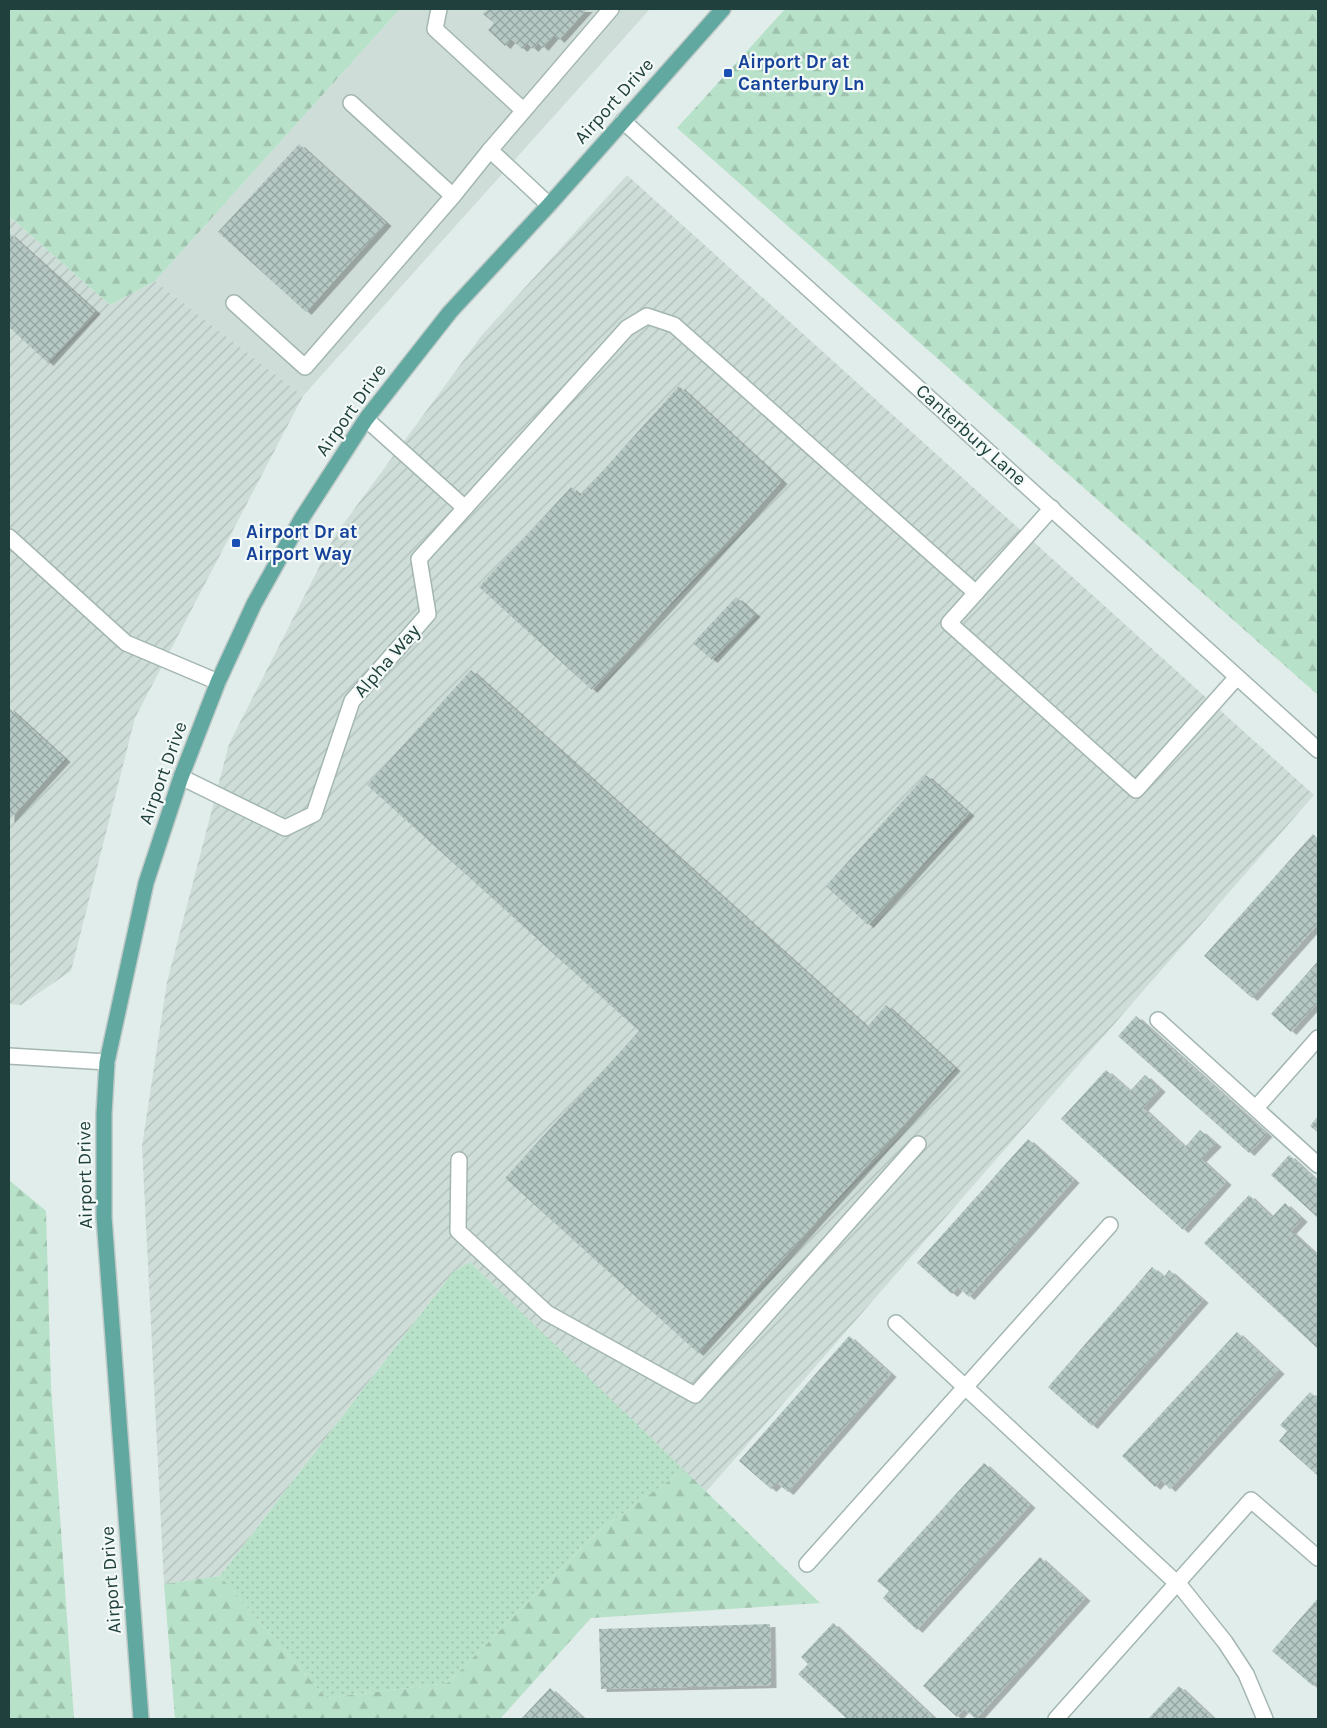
<svg xmlns="http://www.w3.org/2000/svg" width="1327" height="1728" viewBox="0 0 1327 1728" font-family="Karla,sans-serif">
<style>
.built{fill:#cfddd9}
.industrial{fill:url(#industrial-furrows)}
.grass{fill:url(#grass-dots)}
.forest{fill:url(#forest-firs)}
.building{fill:url(#building-cross-hatch);filter:url(#shadow)}
.lines{fill:none;stroke-linecap:round;stroke-linejoin:round}
.minor-casing{stroke:#a3b6b2;stroke-width:18}
.major-casing{stroke:#c0cac8;stroke-width:18}
.minor{stroke:#fff;stroke-width:15}
.major{stroke:#61a8a0;stroke-width:15}
.transit-dot{fill:#1a4fb4;stroke:#f2f9f7;stroke-width:2}
.labels{text-anchor:middle;dominant-baseline:central;stroke-width:4.5;stroke-linejoin:round;paint-order:stroke}
.transit-label{font-size:19px;font-weight:bold;fill:#164399;stroke:#f2f9f7;text-anchor:start}
.street-label{font-size:19px;fill:#1f403c;stroke:#f2f9f7}
</style>
<defs>
<pattern id="industrial-furrows" width="10" height="10" patternUnits="userSpaceOnUse" patternTransform="scale(1.25)"><rect width="10" height="10" fill="#cfddd9"/><path d="M-1 1l2-2M0 10L10 0M9 11l2-2" fill="none" stroke="#b1bfbb"/></pattern>
<pattern id="grass-dots" width="8" height="8" patternUnits="userSpaceOnUse" patternTransform="scale(1.25)"><rect width="8" height="8" fill="#b8e1c9"/><path d="M2 2h.1M6 6h.1" fill="none" stroke="#9ec2ae" stroke-width="1.8" stroke-linecap="round"/></pattern>
<pattern id="forest-firs" width="22" height="20" patternUnits="userSpaceOnUse" patternTransform="scale(1.25)"><rect width="22" height="20" fill="#b8e1c9"/><path d="M5 1l3.5 6h-7zM16 11l3.5 6h-7z" fill="#9ec2ae"/></pattern>
<pattern id="building-cross-hatch" width="8" height="8" patternUnits="userSpaceOnUse" patternTransform="scale(1.25)"><rect width="8" height="8" fill="#b6c8c3"/><path d="M0 0l8 8M0 8l8-8" fill="none" stroke="#93a4a0"/></pattern>
<filter id="shadow"><feDropShadow dx="5.5" dy="3" stdDeviation="0" flood-color="#0004"/></filter>
</defs>
<rect width="100%" height="100%" fill="#e1edea"/>
<path class="built" d="M 400,9 L 650,9 L 303,396 L 155,281 Z"/>
<g class="industrial">
<path d="M 627,175 L 1314,795 L 706,1492 L 470,1262 L 453,1272 L 220,1576 L 164,1584 L 142,1146 L 167,982 L 229,744 L 336,534 L 482,335 Z"/>
<path d="M 9,216 L 110,305 L 155,281 L 303,396 L 135,718 L 71,971 L 21,1005 L 9,1004 Z"/>
</g>
<path class="grass" d="M 470,1262 L 684,1470 L 601,1529 L 448,1683 L 326,1698 L 220,1576 L 453,1272 Z"/>
<g class="forest">
<path d="M 9,9 L 400,9 L 155,281 L 110,305 L 9,216 Z"/>
<path d="M 785,9 L 1318,9 L 1318,695 L 677,128 Z"/>
<path d="M 9,1180 L 46,1211 L 51,1386 L 74,1719 L 9,1719 Z"/>
<path d="M 684,1470 L 820,1603 L 591,1618 L 500,1719 L 175,1719 L 164,1584 L 220,1576 L 326,1698 L 448,1683 L 601,1529 Z"/>
</g>
<g class="building">
<path d="M 488,9 L 587,9 L 559,40 L 554,35 L 543,48 L 538,43 L 533,49 L 527,43 L 522,49 L 511,39 L 505,46 L 488,30 L 494,23 L 483,14 Z"/>
<path d="M 299,144 L 386,223 L 306,312 L 218,232 Z"/>
<path d="M 9,233 L 95,311 L 48,363 L 9,327 Z"/>
<path d="M 679,386 L 782,481 L 592,690 L 479,587 L 571,487 L 580,496 Z"/>
<path d="M 736,597 L 755,614 L 712,660 L 693,643 Z"/>
<path d="M 471,670 L 867,1027 L 886,1005 L 955,1068 L 698,1353 L 505,1178 L 639,1031 L 367,785 Z"/>
<path d="M 9,708 L 65,759 L 9,820 Z"/>
<path d="M 926,775 L 969,813 L 868,925 L 826,886 Z"/>
<path d="M 1313,834 L 1318,839 L 1318,924 L 1252,998 L 1204,956 Z"/>
<path d="M 1318,961 L 1318,1002 L 1291,1032 L 1271,1014 Z"/>
<path d="M 1136,1016 L 1267,1134 L 1249,1153 L 1118,1036 Z"/>
<path d="M 1106,1070 L 1130,1091 L 1145,1075 L 1160,1089 L 1143,1108 L 1185,1147 L 1200,1130 L 1216,1144 L 1201,1159 L 1226,1182 L 1183,1230 L 1061,1119 Z"/>
<path d="M 1318,1116 L 1318,1133 L 1310,1126 Z"/>
<path d="M 1028,1139 L 1074,1180 L 969,1297 L 958,1287 L 952,1294 L 917,1263 Z"/>
<path d="M 1289,1155 L 1318,1182 L 1318,1218 L 1271,1175 Z"/>
<path d="M 1249,1195 L 1272,1217 L 1285,1203 L 1302,1219 L 1291,1231 L 1318,1256 L 1318,1349 L 1204,1243 Z"/>
<path d="M 1152,1267 L 1164,1277 L 1169,1270 L 1203,1300 L 1092,1426 L 1048,1387 Z"/>
<path d="M 1237,1332 L 1279,1371 L 1170,1489 L 1161,1480 L 1155,1487 L 1122,1456 Z"/>
<path d="M 849,1336 L 891,1374 L 788,1492 L 777,1483 L 771,1489 L 739,1461 Z"/>
<path d="M 1310,1392 L 1318,1399 L 1318,1476 L 1279,1441 L 1287,1431 L 1280,1425 Z"/>
<path d="M 984,1463 L 1030,1505 L 917,1630 L 883,1598 L 889,1591 L 877,1581 Z"/>
<path d="M 1040,1557 L 1085,1598 L 976,1719 L 964,1709 L 957,1717 L 923,1686 Z"/>
<path d="M 1318,1598 L 1318,1679 L 1313,1686 L 1272,1651 Z"/>
<path d="M 833,1623 L 935,1719 L 847,1719 L 798,1674 L 808,1664 L 801,1657 Z"/>
<path d="M 770,1624 L 771,1685 L 601,1689 L 599,1629 Z"/>
<path d="M 1179,1686 L 1214,1719 L 1148,1719 Z"/>
<path d="M 550,1688 L 584,1719 L 521,1719 Z"/>
</g>
<g class="lines">
<g class="minor-casing">
<g id="minor">
<path d="M 439,9 L 435,29 L 523,110"/>
<path d="M 351,103 L 453,196"/>
<path d="M 623,121 L 1318,750"/>
<path d="M 490,150 L 611,9"/>
<path d="M 234,303 L 305,367 L 453,196 L 490,150 L 549,205"/>
<path d="M 465,508 L 627,328 L 647,316 L 674,325 L 976,593"/>
<path d="M 1052,508 L 949,623 L 1136,790 L 1237,677"/>
<path d="M 9,537 L 126,643 L 218,682"/>
<path d="M 181,777 L 285,828 L 314,814 L 352,701 L 428,614 L 419,559 L 465,508 L 366,419"/>
<path d="M 1158,1020 L 1318,1165"/>
<path d="M 9,1056 L 107,1062"/>
<path d="M 1256,1108 L 1318,1038"/>
<path d="M 459,1160 L 458,1231 L 547,1313 L 695,1395 L 918,1144"/>
<path d="M 896,1323 L 1181,1587 L 1225,1642 L 1246,1674 L 1265,1719"/>
<path d="M 807,1564 L 1110,1225"/>
<path d="M 1056,1719 L 1251,1500 L 1318,1558"/>
</g>
</g>
<g class="major-casing">
<path id="major" d="M 141,1719 L 104,1217 L 104,1114 L 107,1062 L 146,883 L 181,777 L 218,682 L 254,604 L 302,518 L 366,419 L 450,312 L 549,205 L 723,9"/>
</g>
<use href="#minor" class="minor"/>
<use href="#major" class="major"/>
</g>
<g class="transit-dot">
<rect x="723" y="68" width="10" height="10" rx="2.5"/>
<rect x="231" y="538" width="10" height="10" rx="2.5"/>
</g>
<g class="labels">
<g class="transit-label">
<text x="738" y="62">Airport Dr at<tspan x="738" dy="22">Canterbury Ln</tspan></text>
<text x="246" y="532">Airport Dr at<tspan x="246" dy="22">Airport Way</tspan></text>
</g>
<g class="street-label">
<text transform="translate(614 101) rotate(-48)">Airport Drive</text>
<text transform="translate(351 410) rotate(-55)">Airport Drive</text>
<text transform="translate(971 435) rotate(42)">Canterbury Lane</text>
<text transform="translate(387 661) rotate(-49)">Alpha Way</text>
<text transform="translate(163 773) rotate(-70)">Airport Drive</text>
<text transform="translate(85 1175) rotate(-91)">Airport Drive</text>
<text transform="translate(111 1580) rotate(-94)">Airport Drive</text>
</g>
</g>
<rect width="1327" height="1728" fill="none" stroke="#1f403c" stroke-width="20"/>
</svg>
